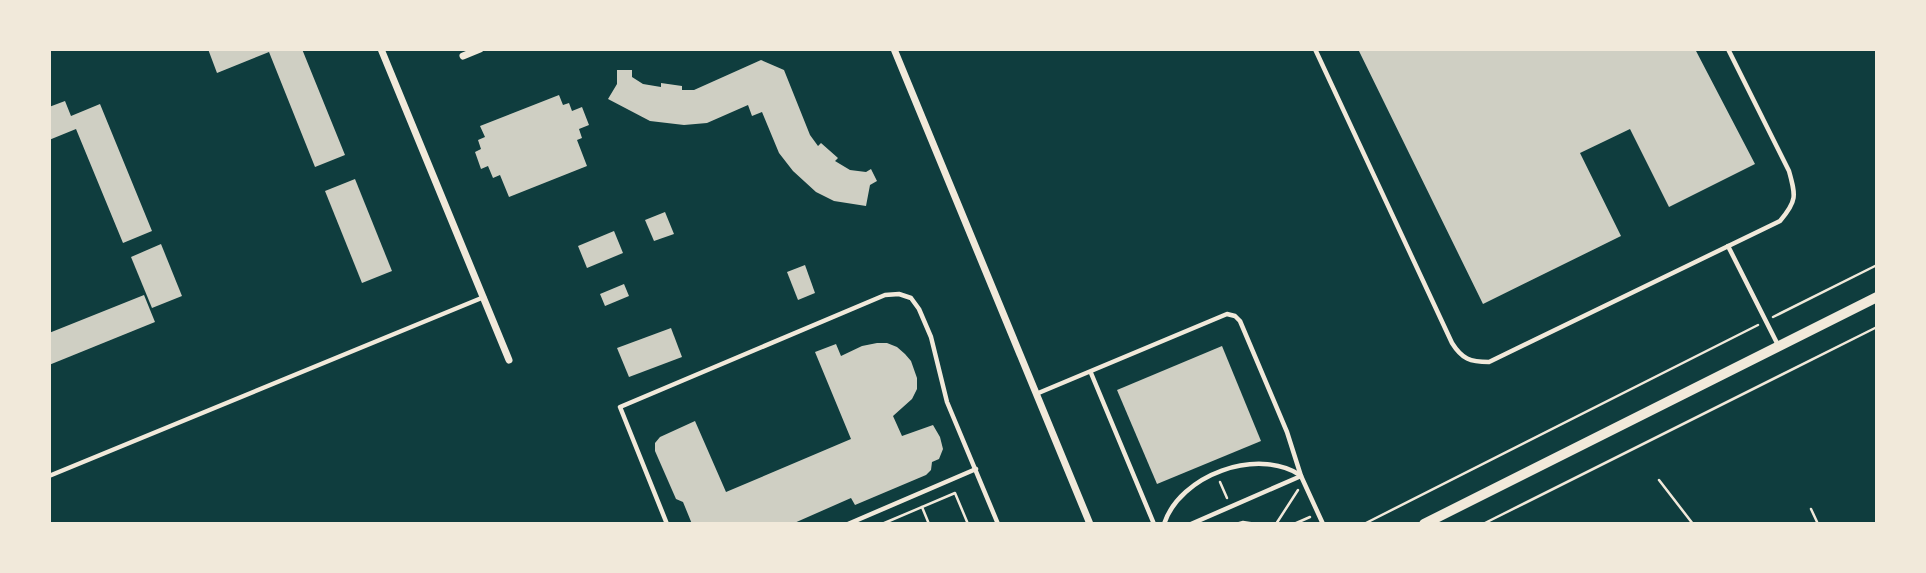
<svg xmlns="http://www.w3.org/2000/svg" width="1926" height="573" viewBox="0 0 1926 573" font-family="'Exo 2',sans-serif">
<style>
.building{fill:#cfcfc3}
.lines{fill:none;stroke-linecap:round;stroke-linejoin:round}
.path{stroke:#f1e9da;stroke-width:2.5}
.service{stroke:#f1e9da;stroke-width:4.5}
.minor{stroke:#f1e9da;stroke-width:7}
.tertiary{stroke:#f1e9da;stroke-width:10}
</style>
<rect width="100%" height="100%" fill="#0f3d3e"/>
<g class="building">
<path d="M 208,49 L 302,49 L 345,155 L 315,167 L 269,52 L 217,73 Z"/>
<path d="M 1358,49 L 1695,49 L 1755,164 L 1669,207 L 1630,129 L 1580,153 L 1621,236 L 1483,304 Z"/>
<path d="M 761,60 L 784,70 L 810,135 L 818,146 L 821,143 L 838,158 L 835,161 L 850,170 L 866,172 L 871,169 L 877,181 L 870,185 L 866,206 L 834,201 L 816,192 L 793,171 L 779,153 L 762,112 L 752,116 L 748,105 L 707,123 L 684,125 L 650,121 L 608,99 L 617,84 L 617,70 L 632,70 L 632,77 L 643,84 L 661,87 L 661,83 L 682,86 L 682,90 L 694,90 Z"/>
<path d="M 559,95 L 563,105 L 569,103 L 572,111 L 582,107 L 589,125 L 579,129 L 582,138 L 577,140 L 587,166 L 509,197 L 500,175 L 493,178 L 488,166 L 481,169 L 475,152 L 481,149 L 478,140 L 485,137 L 480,126 Z"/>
<path d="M 65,101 L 71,116 L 100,104 L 152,231 L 123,243 L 76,129 L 49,140 L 49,107 Z"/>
<path d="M 355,179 L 392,271 L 362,283 L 325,191 Z"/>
<path d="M 665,212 L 674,234 L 654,241 L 645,220 Z"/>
<path d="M 614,231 L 623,253 L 587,268 L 578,246 Z"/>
<path d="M 161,244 L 182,296 L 152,308 L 131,257 Z"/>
<path d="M 805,265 L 815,293 L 798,300 L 787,272 Z"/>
<path d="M 624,284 L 629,296 L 605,306 L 600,294 Z"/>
<path d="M 144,295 L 155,322 L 49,365 L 49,333 Z"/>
<path d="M 671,328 L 682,357 L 629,377 L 617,348 Z"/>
<path d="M 877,343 L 887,343 L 897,347 L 905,354 L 911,361 L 917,378 L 917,389 L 912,399 L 893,416 L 902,436 L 933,425 L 940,437 L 943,449 L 939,459 L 932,462 L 931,470 L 926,475 L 855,505 L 851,498 L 792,524 L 692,524 L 683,502 L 676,499 L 655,451 L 655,443 L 660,437 L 695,421 L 726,492 L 851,439 L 815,352 L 836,344 L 841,356 L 862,346 Z"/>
<path d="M 1222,346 L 1261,441 L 1157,484 L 1117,390 Z"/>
</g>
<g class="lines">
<g class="path">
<path d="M 1773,317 L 1877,265"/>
<path d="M 1659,480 L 1693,524"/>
<path d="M 1220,482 L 1227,498"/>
<path d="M 922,507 L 929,524"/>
<path d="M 1811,509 L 1818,524"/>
<path d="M 882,524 L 955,493 L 968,524"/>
<path d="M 1236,524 L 1243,522 L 1256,524"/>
<path d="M 1276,524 L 1298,490"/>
<path d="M 1294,524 L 1310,517"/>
<path d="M 1364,524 L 1758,325"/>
<path d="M 1483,524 L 1877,327"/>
</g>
<g class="service">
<path d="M 1315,49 L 1452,343 C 1462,359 1470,362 1489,362 L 1780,221 C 1797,201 1796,196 1789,171 L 1728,49"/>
<path d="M 1728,246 L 1778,345"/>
<path d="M 1091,373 L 1154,524"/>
<path d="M 1036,394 L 1227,314 L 1235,316 L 1240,321 L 1287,432 L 1301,476 L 1323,524"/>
<path d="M 49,476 L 484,297"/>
<path d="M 667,524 L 620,407 L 885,295 L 899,294 L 911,298 L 919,309 L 931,337 L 947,402 L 998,524"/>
<path d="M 848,524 L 976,469"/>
<path d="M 1164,524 C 1180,475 1257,447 1300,475"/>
<path d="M 1191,524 L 1301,476"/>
</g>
<g class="minor">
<path d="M 381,49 L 509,360"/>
<path d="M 894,49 L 1090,524"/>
<path d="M 463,56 L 480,49"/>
</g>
<path class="tertiary" d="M 1424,524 L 1877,297"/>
</g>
<rect width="1926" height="573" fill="none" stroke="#f1e9da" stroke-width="102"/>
</svg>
